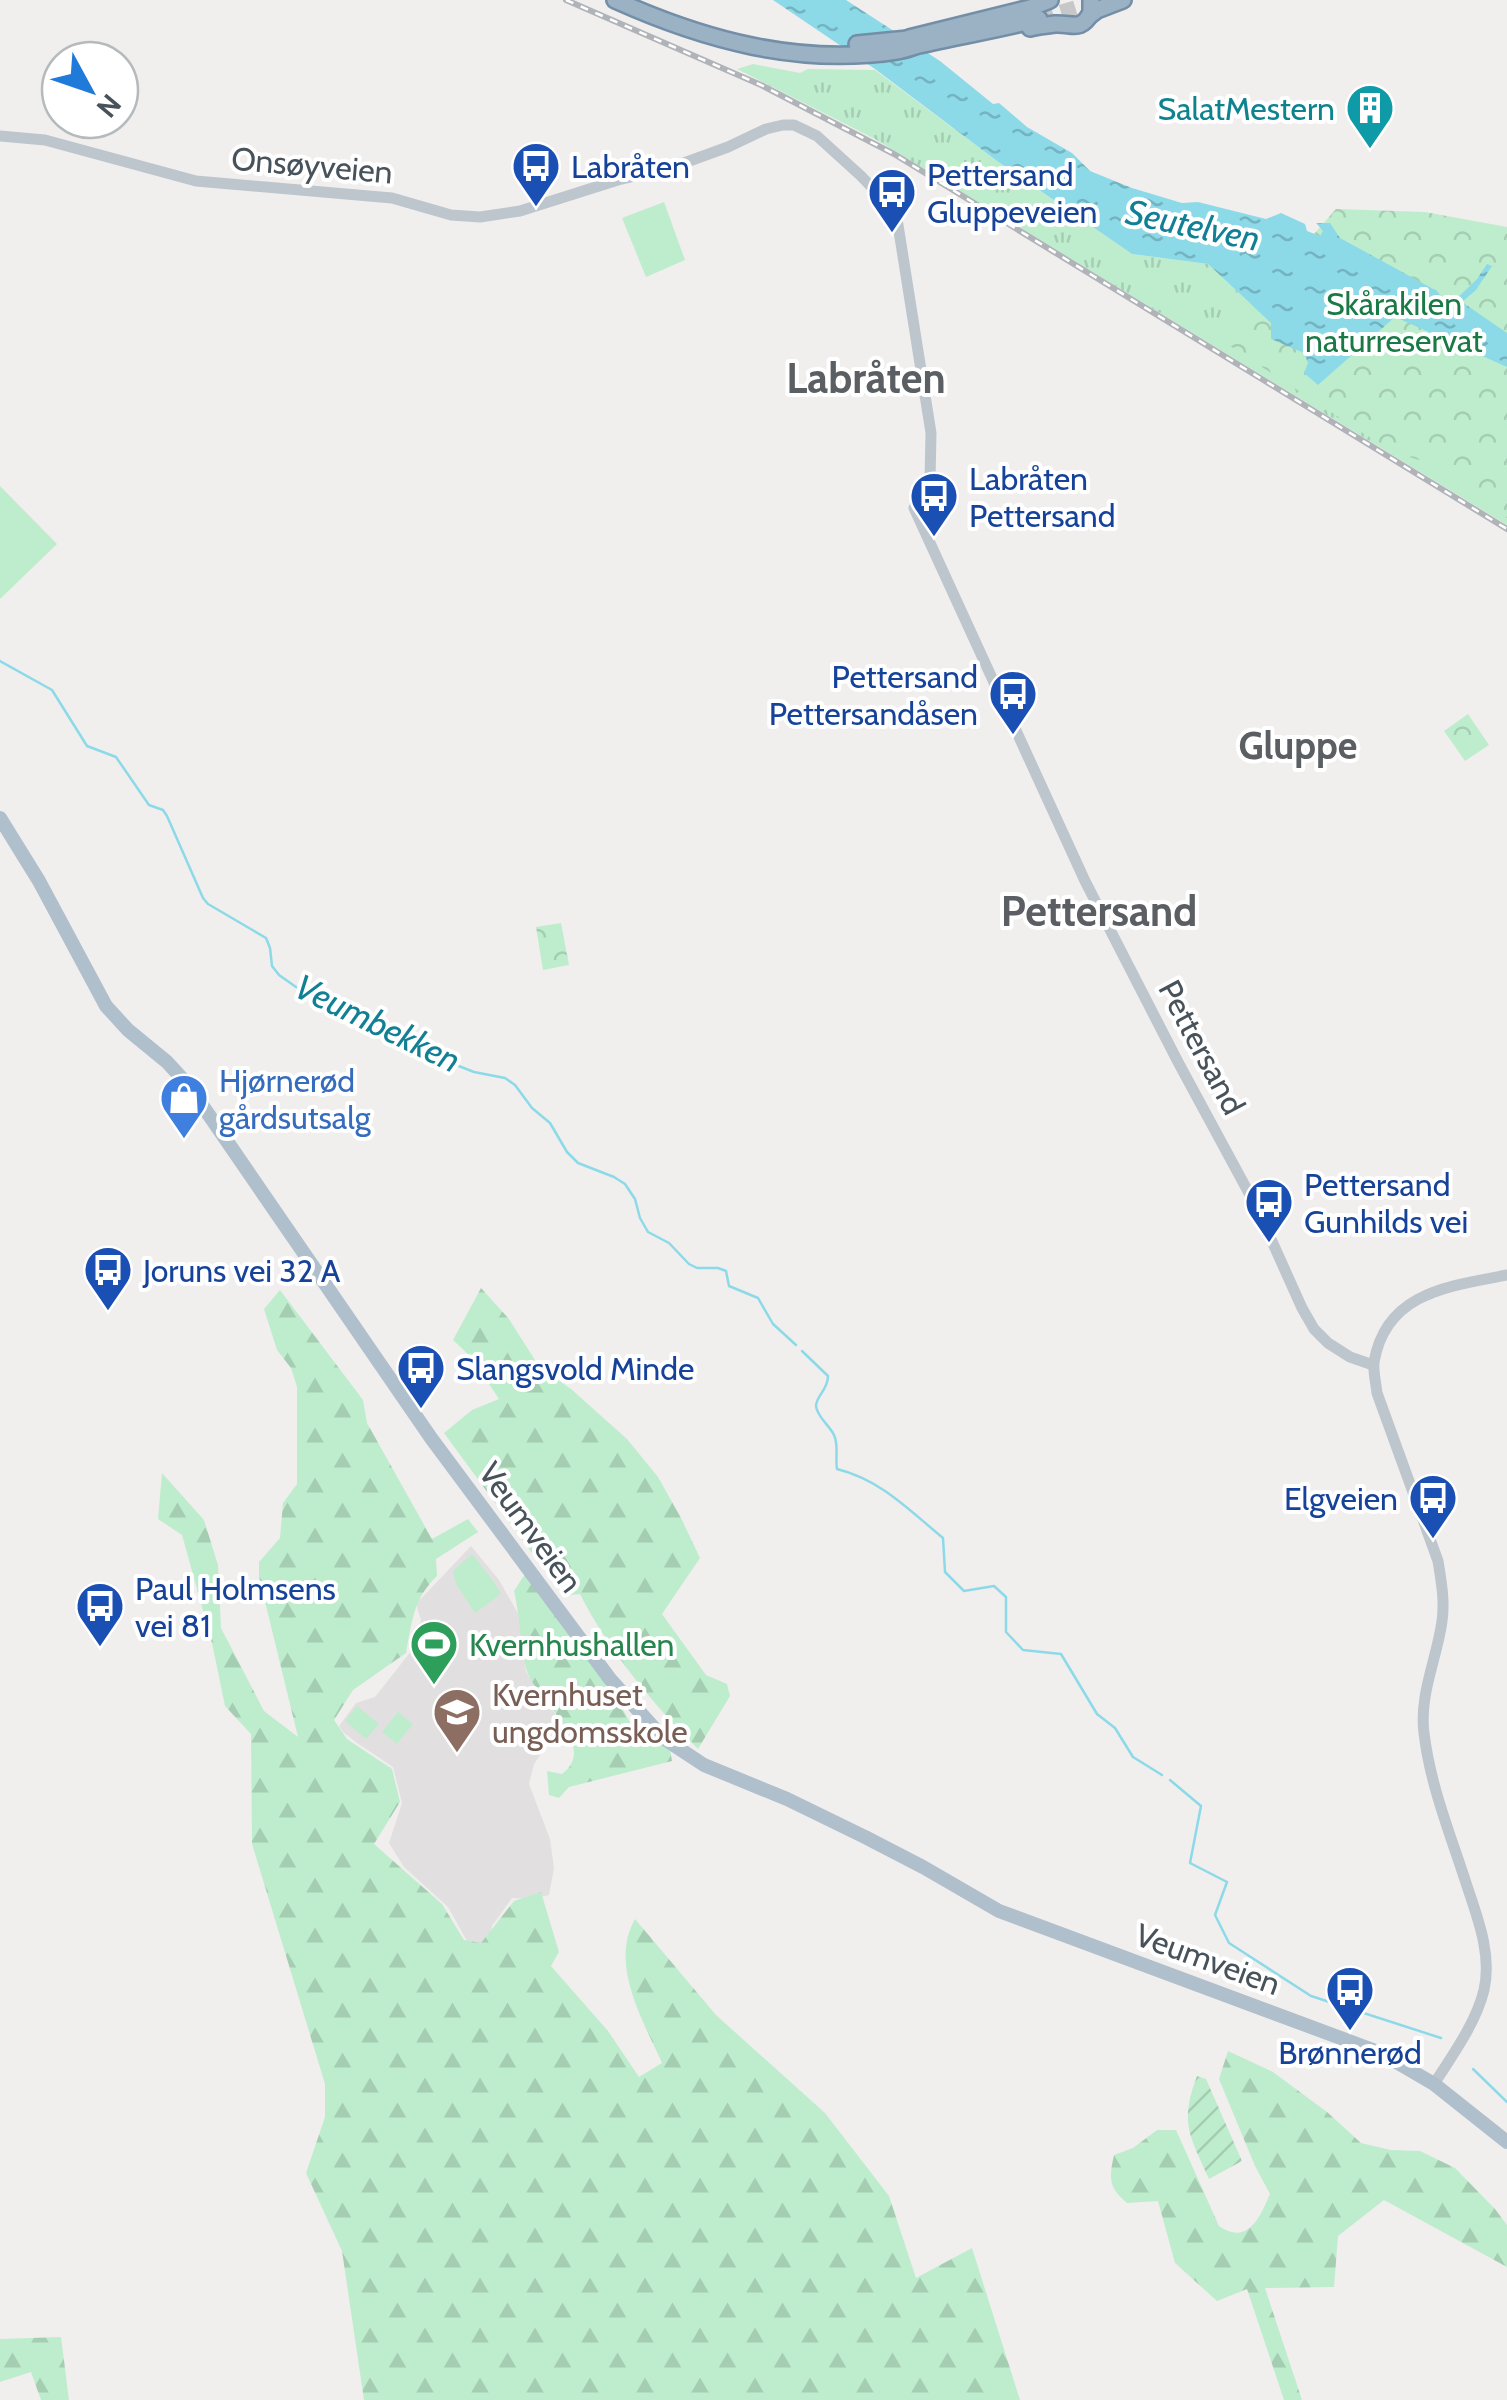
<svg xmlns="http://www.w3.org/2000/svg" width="1507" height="2400" viewBox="0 0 1507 2400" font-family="Cabin,sans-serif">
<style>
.education{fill:#e2dfe0}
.grass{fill:url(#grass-tufts)}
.forest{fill:url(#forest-firs)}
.park{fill:url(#park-crowns)}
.garden{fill:url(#garden-furrows)}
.pitch{fill:#beedcd}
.water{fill:url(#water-ripples)}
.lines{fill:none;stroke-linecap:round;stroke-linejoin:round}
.stream{stroke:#8cdae8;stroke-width:2.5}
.trunk-tunnel{stroke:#c6c7c9;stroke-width:15;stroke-dasharray:15 8;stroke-linecap:butt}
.trunk-casing{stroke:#738ea7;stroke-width:20}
.tertiary{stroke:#bdc6cd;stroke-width:11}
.primary{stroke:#afbfcc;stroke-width:14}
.trunk{stroke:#9bb1c4;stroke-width:15}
.rail-casing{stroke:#b0b4b8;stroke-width:6}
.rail{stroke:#fff;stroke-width:2.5;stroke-dasharray:8;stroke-linecap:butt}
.labels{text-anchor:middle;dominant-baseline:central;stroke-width:8;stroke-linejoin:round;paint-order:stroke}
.culture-label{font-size:32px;fill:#0d838f;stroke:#fff;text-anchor:end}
.street-label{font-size:32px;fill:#47525b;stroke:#fff}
.transit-label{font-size:32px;fill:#164399;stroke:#fff;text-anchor:start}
.park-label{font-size:32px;fill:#1a7945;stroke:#fff}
.shop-label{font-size:32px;fill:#366cbe;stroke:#fff;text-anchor:start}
.leisure-label{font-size:32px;fill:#27864d;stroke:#fff;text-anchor:start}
.education-label{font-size:32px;fill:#785e54;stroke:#fff;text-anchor:start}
.water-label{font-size:35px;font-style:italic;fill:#128094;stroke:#fff}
.quarter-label{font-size:38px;font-weight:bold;fill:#5b5f63;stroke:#fff}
.district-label{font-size:42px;font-weight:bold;fill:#5b5f63;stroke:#fff}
</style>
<defs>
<pattern id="grass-tufts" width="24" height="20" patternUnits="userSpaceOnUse" patternTransform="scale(2.5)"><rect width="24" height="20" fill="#beedcd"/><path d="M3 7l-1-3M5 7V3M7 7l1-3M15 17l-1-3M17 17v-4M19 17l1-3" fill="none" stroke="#a5cdb2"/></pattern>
<pattern id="forest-firs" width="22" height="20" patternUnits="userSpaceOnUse" patternTransform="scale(2.5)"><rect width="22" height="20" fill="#beedcd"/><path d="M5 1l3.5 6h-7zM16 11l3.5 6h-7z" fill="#a5cdb2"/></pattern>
<pattern id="park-crowns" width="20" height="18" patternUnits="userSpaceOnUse" patternTransform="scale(2.5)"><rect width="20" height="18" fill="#beedcd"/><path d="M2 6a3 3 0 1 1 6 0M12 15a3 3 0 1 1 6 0" fill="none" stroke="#a5cdb2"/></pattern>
<pattern id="garden-furrows" width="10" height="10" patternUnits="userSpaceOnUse" patternTransform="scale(2.5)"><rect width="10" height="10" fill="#beedcd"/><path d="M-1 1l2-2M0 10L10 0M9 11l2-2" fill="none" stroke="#a5cdb2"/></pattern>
<pattern id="water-ripples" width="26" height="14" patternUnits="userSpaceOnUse" patternTransform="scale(2.5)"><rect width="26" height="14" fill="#8cdae8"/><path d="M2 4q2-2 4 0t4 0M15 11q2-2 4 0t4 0" fill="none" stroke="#74b3bf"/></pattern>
</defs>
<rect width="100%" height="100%" fill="#f1eeee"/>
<path class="education" d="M 471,1546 L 499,1580 L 520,1617 L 526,1672 L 562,1724 L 534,1764 L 529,1784 L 550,1839 L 554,1868 L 549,1895 L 531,1899 L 512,1898 L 492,1926 L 489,1941 L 473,1952 L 448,1907 L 404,1867 L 389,1843 L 402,1803 L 393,1767 L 357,1743 L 343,1732 L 339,1726 L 356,1703 L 375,1697 L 412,1650 L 421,1620 L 416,1604 Z"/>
<path class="grass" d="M 753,64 L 800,73 L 808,69 L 875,70 L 997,161 L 1132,254 L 1208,264 L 1271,323 L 1507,367 L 1507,525 L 875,139 L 737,69 Z"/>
<g class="forest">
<path d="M 481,1288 L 509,1319 L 540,1368 L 571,1389 L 627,1439 L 658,1477 L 681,1518 L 700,1558 L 662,1614 L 706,1675 L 727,1684 L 730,1696 L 698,1749 C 652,1703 609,1651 580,1594 L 570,1595 L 532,1553 L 444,1433 L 472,1410 L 499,1399 L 471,1357 L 453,1340 Z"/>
<path d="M 280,1290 L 363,1400 L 367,1423 L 432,1539 L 468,1519 L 478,1532 L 436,1559 L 437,1576 C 413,1599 412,1622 406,1653 L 353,1690 L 334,1720 L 347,1739 L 392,1769 L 400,1802 L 374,1844 L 442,1904 L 464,1940 L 481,1943 L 514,1901 L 541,1892 L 559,1952 L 551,1966 L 608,2031 L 639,2077 L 662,2063 C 643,2020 609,1965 635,1919 L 716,2015 L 825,2113 L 889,2196 L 916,2278 L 972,2248 L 1020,2400 L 364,2400 L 342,2251 L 306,2173 L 325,2117 L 325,2084 L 252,1844 L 251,1734 L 225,1706 L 212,1643 L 182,1535 L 158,1519 L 162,1473 L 204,1520 L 218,1565 L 221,1628 L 264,1711 L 298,1737 L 259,1577 L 259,1562 L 280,1538 L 283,1503 L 297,1484 L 297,1387 L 291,1368 L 277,1350 L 264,1309 Z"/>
<path d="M 525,1574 L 615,1695 L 632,1726 L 646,1731 L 670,1749 L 672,1761 L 569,1787 L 559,1798 L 549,1795 L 547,1771 L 562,1774 C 601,1745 533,1698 526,1668 C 520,1643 520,1616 514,1591 Z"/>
<path d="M 1228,2051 L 1273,2072 L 1327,2112 L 1361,2143 L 1391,2150 L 1420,2151 L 1455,2168 L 1495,2209 L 1507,2225 L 1507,2267 L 1384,2200 L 1338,2236 L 1334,2287 L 1265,2288 L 1302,2400 L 1284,2400 L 1247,2289 L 1217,2301 L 1175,2263 L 1158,2201 L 1127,2203 C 1108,2187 1109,2178 1114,2155 L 1133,2148 L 1157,2130 L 1176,2130 L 1219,2226 C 1248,2246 1260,2217 1270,2194 L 1255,2166 L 1219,2079 Z"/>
<path d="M 61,2337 L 69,2400 L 41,2400 L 31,2372 L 0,2382 L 0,2339 Z"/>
</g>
<g class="park">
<path d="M 1336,209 L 1425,212 L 1507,227 L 1507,517 L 1465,493 L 1433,464 L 1392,452 L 1221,340 Z"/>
<path d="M 1468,714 L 1489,745 L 1465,761 L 1444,731 Z"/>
<path d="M 561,923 L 569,965 L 543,970 L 536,927 Z"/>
</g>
<path class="garden" d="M 1197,2076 L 1206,2079 L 1242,2161 L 1209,2179 C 1190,2136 1179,2123 1197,2076 Z"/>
<g class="pitch">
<path d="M 664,202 L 685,260 L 646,277 L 622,218 Z"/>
<path d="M 0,486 L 57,544 L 0,599 Z"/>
<path d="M 472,1554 L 494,1582 L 501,1594 L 475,1613 L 456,1584 L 453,1571 Z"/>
<path d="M 357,1706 L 379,1724 L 366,1739 L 345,1721 Z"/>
<path d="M 398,1712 L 413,1724 L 397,1744 L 382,1732 Z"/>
</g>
<path class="water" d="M 773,0 L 846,0 L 940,61 L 993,104 L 999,103 L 1027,127 L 1072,153 L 1090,171 L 1132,188 L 1182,203 L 1198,202 L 1266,219 L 1281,213 L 1305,224 L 1307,231 L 1320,236 L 1323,231 L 1316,223 L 1330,223 L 1340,238 L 1437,291 L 1444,300 L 1454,301 L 1477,279 L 1487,264 L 1492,266 L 1476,290 L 1462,302 L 1507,333 L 1507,367 L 1395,317 L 1318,385 L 1304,373 L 1308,363 L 1304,353 L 1271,339 L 1271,323 L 1208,264 L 1132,254 L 997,161 L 875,69 Z"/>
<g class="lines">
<g class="stream">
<path d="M 0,661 L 52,690 L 87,746 L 116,757 L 149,805 L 163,810 L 167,816 L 203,898 L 208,904 L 266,938 L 270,948 L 272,966 L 279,975 L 296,987 L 423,1052 L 474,1072 L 505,1078 L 515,1085 L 532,1108 L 550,1123 L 567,1152 L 578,1163 L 614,1177 L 625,1184 L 635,1199 L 640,1218 L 648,1232 L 669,1243 L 689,1264 L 697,1268 L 718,1268 L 726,1271 L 729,1286 L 758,1298 L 773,1324 L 796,1345"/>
<path d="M 802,1351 L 828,1376 C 828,1390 816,1396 816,1406 C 817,1417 830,1426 834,1435 C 839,1446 835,1457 837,1469 C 881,1480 909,1510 943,1538 L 945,1572 L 964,1591 L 994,1586 L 1006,1597 L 1006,1632 L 1023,1650 L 1061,1654 L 1097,1714 L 1115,1728 L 1133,1757 L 1162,1775"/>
<path d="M 1170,1780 L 1201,1806 L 1190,1863 L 1227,1882 L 1215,1915 L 1229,1943 L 1311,1996 L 1441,2038"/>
<path d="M 1473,2069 L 1507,2102"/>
</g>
<path class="trunk-tunnel" d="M 1039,19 L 1101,0"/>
<g class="trunk-casing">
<g id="trunk">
<path d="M 615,0 C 704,40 798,66 897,51 C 905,50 912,47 919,45 C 959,36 999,29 1039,19"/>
<path d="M 1089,16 L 1097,10 L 1123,0"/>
<path d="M 1030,28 C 1038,26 1046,25 1055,24 C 1073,23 1080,32 1091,13 L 1091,0"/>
<path d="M 909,38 L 1030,8 L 1050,0"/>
<path d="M 857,44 L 918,38"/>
</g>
</g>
<g class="tertiary">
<path d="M 0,136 L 45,140 L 196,181 L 392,198 L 451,215 L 480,217 L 520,211 L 618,180 L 670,168 L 728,147 L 766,129 L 783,125 L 794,125 L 817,136 L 861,176 L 886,202 L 895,214 L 898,225 L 931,433 L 930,480 L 925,493 L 914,508 L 1085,881 L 1178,1062 L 1257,1208 L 1302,1308 L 1314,1329 L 1328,1343 L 1350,1357 L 1373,1365"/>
<path d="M 1434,2084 C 1452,2056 1476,2023 1484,1990 C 1492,1955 1478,1919 1467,1886 C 1451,1836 1430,1785 1424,1733 C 1419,1694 1437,1659 1442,1621 C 1445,1601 1441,1580 1438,1561 L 1377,1393 C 1376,1383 1373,1372 1374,1362 C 1386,1292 1450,1286 1507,1275"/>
</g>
<path class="primary" d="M 0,818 L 39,881 L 106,1006 L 128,1030 L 167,1062 L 189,1086 L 431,1438 L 610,1679 L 663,1738 L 704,1765 L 787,1799 L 865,1837 L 923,1867 L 999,1911 L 1381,2053 L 1434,2084 L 1507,2142"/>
<use href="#trunk" class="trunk"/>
<g class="rail-casing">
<path id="rail" d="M 566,0 L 761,85 L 894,154 L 1507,529"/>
</g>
<use href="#rail" class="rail"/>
</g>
<defs>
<g id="building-pin" transform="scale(2.5)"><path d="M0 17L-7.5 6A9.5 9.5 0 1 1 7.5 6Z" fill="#0f9aa8" stroke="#fff"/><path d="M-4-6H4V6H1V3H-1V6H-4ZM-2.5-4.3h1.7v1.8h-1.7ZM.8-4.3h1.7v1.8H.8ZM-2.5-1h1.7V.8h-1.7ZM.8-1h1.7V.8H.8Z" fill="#fff"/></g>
<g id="bus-pin" transform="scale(2.5)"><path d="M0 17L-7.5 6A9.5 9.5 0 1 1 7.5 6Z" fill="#1a4fb4" stroke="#fff"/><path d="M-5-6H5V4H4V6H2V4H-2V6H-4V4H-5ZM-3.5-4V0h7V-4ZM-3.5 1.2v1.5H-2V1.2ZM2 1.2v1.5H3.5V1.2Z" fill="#fff"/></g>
<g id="shop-pin" transform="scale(2.5)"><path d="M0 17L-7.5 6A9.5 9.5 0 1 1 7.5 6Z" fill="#3f7fe0" stroke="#fff"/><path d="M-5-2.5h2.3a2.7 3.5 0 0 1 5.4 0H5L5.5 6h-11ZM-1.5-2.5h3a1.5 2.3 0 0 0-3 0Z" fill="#fff"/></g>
<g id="stadium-pin" transform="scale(2.5)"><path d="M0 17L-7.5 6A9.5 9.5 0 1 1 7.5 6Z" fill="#2e9e5b" stroke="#fff"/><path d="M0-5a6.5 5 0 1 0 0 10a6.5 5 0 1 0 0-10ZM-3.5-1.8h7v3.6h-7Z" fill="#fff"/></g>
<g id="school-pin" transform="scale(2.5)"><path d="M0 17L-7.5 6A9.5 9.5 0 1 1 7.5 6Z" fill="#8d6e63" stroke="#fff"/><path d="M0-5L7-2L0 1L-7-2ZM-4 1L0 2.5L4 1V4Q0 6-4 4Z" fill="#fff"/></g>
</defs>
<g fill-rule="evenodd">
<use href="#building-pin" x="1370" y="108"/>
<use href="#bus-pin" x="536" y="166"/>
<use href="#bus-pin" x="892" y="192"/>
<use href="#bus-pin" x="934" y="496"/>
<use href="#bus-pin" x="1013" y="694"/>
<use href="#shop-pin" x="184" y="1098"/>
<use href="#bus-pin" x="1269" y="1202"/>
<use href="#bus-pin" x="108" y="1270"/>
<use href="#bus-pin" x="421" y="1368"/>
<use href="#bus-pin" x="1433" y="1498"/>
<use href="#bus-pin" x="100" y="1606"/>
<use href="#stadium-pin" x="434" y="1644"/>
<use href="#school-pin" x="457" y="1712"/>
<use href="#bus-pin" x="1350" y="1990"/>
</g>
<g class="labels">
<g class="culture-label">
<text x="1335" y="108">SalatMestern</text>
</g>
<g class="street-label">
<text transform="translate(312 165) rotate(5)">Onsøyveien</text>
<text transform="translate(1202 1047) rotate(62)">Pettersand</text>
<text transform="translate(531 1527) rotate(54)">Veumveien</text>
<text transform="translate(1208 1959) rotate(20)">Veumveien</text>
</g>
<g class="transit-label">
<text x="571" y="166">Labråten</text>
<text x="927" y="174">Pettersand<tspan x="927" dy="37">Gluppeveien</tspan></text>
<text x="969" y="478">Labråten<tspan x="969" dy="37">Pettersand</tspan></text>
<text x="978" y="676" text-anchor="end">Pettersand<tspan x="978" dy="37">Pettersandåsen</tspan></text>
<text x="1304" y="1184">Pettersand<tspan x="1304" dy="37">Gunhilds vei</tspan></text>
<text x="143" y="1270">Joruns vei 32 A</text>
<text x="456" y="1368">Slangsvold Minde</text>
<text x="1398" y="1498" text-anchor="end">Elgveien</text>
<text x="135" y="1588">Paul Holmsens<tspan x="135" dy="37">vei 81</tspan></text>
<text x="1350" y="2052" text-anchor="middle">Brønnerød</text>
</g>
<g class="park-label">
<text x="1394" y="303">Skårakilen<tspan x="1394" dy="37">naturreservat</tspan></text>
</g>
<g class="shop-label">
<text x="219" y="1080">Hjørnerød<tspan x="219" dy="37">gårdsutsalg</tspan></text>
</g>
<g class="leisure-label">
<text x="469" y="1644">Kvernhushallen</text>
</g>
<g class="education-label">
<text x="492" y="1694">Kvernhuset<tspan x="492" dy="37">ungdomsskole</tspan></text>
</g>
<g class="water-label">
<text transform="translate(1193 225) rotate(12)">Seutelven</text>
<text transform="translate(378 1023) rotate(26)">Veumbekken</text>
</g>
<g class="quarter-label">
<text x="1298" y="745">Gluppe</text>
</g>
<g class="district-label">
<text x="866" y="378">Labråten</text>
<text x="1099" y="911">Pettersand</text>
</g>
</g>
<g transform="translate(90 90) rotate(130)"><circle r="48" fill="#ffffff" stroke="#b5babd" stroke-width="2.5"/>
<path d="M0-8L18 38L0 25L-18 38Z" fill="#207ad9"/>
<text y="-15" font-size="28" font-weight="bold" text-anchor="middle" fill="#47525b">N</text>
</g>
</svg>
